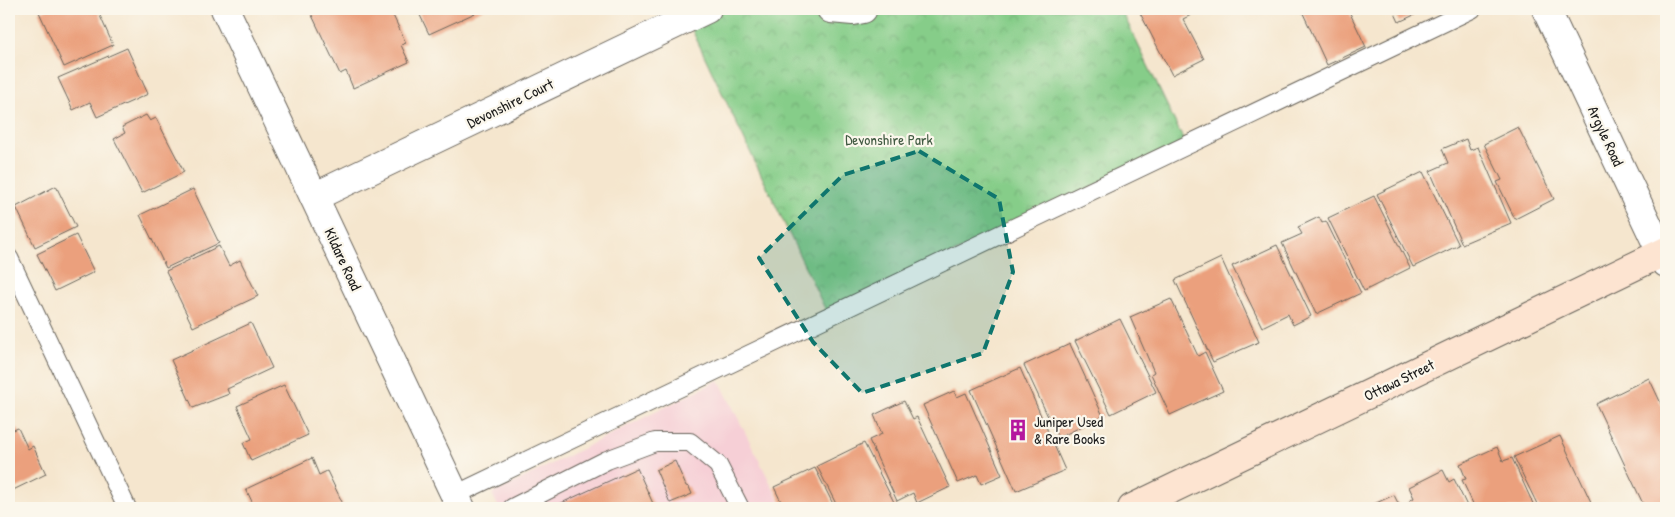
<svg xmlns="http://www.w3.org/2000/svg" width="1675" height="517" viewBox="0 0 1675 517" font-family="'Patrick Hand',sans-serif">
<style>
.built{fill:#f6cfd6}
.park{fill:url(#park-crowns);stroke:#517452}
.building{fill:#eba07d}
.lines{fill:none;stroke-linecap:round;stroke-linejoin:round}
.lane-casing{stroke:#68635a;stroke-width:20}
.street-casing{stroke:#68635a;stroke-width:30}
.secondary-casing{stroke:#68635a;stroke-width:30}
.lane{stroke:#fff;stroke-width:18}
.street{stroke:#fff;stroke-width:28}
.secondary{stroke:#fde4d1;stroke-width:28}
.marked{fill:#0f766e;fill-opacity:0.2;stroke:#0f766e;stroke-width:4;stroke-dasharray:10 6;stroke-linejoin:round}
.labels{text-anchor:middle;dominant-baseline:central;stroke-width:4.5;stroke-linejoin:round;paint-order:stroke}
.street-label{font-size:15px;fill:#1c1c1c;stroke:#fbf7ec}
.park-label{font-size:15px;fill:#415a42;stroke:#fbf7ec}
.poi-label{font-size:15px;fill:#1c1c1c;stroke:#fbf7ec;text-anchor:start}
</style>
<defs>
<pattern id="park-crowns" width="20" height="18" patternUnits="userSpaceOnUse" patternTransform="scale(1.25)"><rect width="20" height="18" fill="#86cd89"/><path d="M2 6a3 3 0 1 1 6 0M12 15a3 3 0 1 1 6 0" fill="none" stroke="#73af76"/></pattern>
</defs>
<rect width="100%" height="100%" fill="#fbf7ec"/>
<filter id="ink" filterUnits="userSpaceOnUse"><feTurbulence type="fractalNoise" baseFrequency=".02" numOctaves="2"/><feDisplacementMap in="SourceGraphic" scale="10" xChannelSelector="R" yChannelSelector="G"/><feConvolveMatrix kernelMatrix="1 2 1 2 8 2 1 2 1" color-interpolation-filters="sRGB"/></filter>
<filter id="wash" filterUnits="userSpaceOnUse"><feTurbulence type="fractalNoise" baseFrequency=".0096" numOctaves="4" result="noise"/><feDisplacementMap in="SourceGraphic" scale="20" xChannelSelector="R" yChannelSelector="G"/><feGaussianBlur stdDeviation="1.12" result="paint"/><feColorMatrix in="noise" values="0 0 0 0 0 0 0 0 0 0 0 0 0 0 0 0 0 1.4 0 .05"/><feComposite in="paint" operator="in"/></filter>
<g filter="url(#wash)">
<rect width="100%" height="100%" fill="#f5e6ce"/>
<path class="built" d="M 719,380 L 783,508 L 499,508 L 492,494 Z"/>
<path class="park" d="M 682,9 L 1121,9 L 1185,143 L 827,313 Z"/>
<g id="blocks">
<g class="building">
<path d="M 48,9 L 97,9 L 113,45 L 64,67 L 39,12 Z"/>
<path d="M 309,9 L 390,9 L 406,43 L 401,45 L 409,62 L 353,88 L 346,71 L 340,74 Z"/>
<path d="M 417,9 L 484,9 L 429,34 Z"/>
<path d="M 1138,9 L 1203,9 L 1183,19 L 1204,59 L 1172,75 Z"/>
<path d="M 1301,9 L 1348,9 L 1366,47 L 1327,65 Z"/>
<path d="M 1393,9 L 1427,9 L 1399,22 Z"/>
<path d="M 127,48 L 148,94 L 97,117 L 90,102 L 73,110 L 58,78 Z"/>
<path d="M 146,115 L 150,121 L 156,118 L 184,172 L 142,193 L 114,139 L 125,133 L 122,127 Z"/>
<path d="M 1518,127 L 1554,199 L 1515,219 L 1497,182 L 1502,180 L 1484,144 Z"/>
<path d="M 1466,139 L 1470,150 L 1478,147 L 1511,223 L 1462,244 L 1430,171 L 1448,163 L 1442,149 Z"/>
<path d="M 1423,172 L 1459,245 L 1413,267 L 1377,194 Z"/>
<path d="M 56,186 L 76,227 L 35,247 L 16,207 Z"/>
<path d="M 193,189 L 219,243 L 166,268 L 140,215 Z"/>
<path d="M 1374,196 L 1410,268 L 1364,291 L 1328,218 Z"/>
<path d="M 1319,217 L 1322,223 L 1326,221 L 1361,293 L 1316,314 L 1282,243 L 1302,234 L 1298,227 Z"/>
<path d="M 76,235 L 94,272 L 55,291 L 37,254 Z"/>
<path d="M 1277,245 L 1311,316 L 1293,325 L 1288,314 L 1262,327 L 1232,266 Z"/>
<path d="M 219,246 L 229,266 L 240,260 L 258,296 L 193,327 L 166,271 Z"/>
<path d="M 1221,258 L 1259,342 L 1213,362 L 1175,280 Z"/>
<path d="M 1171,299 L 1198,356 L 1205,352 L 1223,391 L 1170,415 L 1151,374 L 1154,372 L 1130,317 Z"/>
<path d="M 1120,319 L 1156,392 L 1111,414 L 1075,341 Z"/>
<path d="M 251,323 L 272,368 L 227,389 L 229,394 L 193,408 L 171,360 Z"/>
<path d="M 1070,344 L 1103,416 L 1058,438 L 1024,365 Z"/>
<path d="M 1020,368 L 1065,470 L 1016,491 L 971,390 Z"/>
<path d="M 1649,378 L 1666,414 L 1666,508 L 1645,508 L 1596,404 Z"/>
<path d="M 284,385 L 308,435 L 251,461 L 243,443 L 252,439 L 237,406 Z"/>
<path d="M 954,391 L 957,397 L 966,393 L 1002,475 L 981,484 L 977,475 L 958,483 L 923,405 Z"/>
<path d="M 904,401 L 913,419 L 917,417 L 950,487 L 917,503 L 913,493 L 897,501 L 869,440 L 882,434 L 874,415 Z"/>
<path d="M 18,428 L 28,449 L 33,446 L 46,474 L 9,492 L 9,432 Z"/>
<path d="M 1560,436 L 1591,502 L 1579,508 L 1539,508 L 1514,457 Z"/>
<path d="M 864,443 L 897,508 L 838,508 L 817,466 Z"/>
<path d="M 1497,447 L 1503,461 L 1512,458 L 1535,508 L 1475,508 L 1462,480 L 1466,479 L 1460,464 Z"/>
<path d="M 312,458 L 319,475 L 327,471 L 343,504 L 334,508 L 255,508 L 246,489 Z"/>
<path d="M 675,461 L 686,486 L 689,487 L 692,494 L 670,503 L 656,470 Z"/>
<path d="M 637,468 L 655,508 L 556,508 L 555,506 Z"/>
<path d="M 815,468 L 835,508 L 784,508 L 774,487 Z"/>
<path d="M 1443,470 L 1449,482 L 1454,479 L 1468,508 L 1412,508 L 1409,501 L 1414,498 L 1409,487 Z"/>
<path d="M 1394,495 L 1400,507 L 1406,504 L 1408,508 L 1365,508 Z"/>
</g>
</g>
</g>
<g filter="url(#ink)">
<use href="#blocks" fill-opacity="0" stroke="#68635a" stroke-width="1"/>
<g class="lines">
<g class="lane-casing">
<g id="lane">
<path d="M 9,258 L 127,508"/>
<path d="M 455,495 L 1472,9"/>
<path d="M 512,508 L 607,460 L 655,442 L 690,442 L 718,465 L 740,508"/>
</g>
</g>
<g class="street-casing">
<g id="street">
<path d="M 225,9 L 461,508"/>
<path d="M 831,9 L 853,11 L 863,9"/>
<path d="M 1546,9 L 1666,263"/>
<path d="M 314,197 L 707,9"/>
</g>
</g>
<g class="secondary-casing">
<path id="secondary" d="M 1132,508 L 1666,251"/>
</g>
<use href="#lane" class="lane"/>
<use href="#street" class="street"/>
<use href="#secondary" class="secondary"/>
</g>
</g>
<path class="marked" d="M 919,151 L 999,199 L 1013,272 L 983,353 L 862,393 L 813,342 L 759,258 L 843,175 Z"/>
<defs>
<g id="building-bare" transform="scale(1.725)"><path d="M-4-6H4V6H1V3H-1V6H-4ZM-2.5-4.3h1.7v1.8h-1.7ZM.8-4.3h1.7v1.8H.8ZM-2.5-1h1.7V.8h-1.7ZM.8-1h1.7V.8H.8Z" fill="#b5179e" stroke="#fbf7ec" stroke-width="2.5" paint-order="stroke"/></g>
</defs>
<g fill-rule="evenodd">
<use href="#building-bare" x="1018" y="430"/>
</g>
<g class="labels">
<g class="street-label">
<text transform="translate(510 103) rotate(-26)">Devonshire Court</text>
<text transform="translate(1606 136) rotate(65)">Argyle Road</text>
<text transform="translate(343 259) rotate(65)">Kildare Road</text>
<text transform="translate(1399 380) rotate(-26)">Ottawa Street</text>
</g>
<g class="park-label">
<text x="889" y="139">Devonshire Park</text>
</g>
<g class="poi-label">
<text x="1034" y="421">Juniper Used<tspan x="1034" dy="17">&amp; Rare Books</tspan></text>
</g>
</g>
<rect width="1675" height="517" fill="none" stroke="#fbf7ec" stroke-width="30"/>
</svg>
